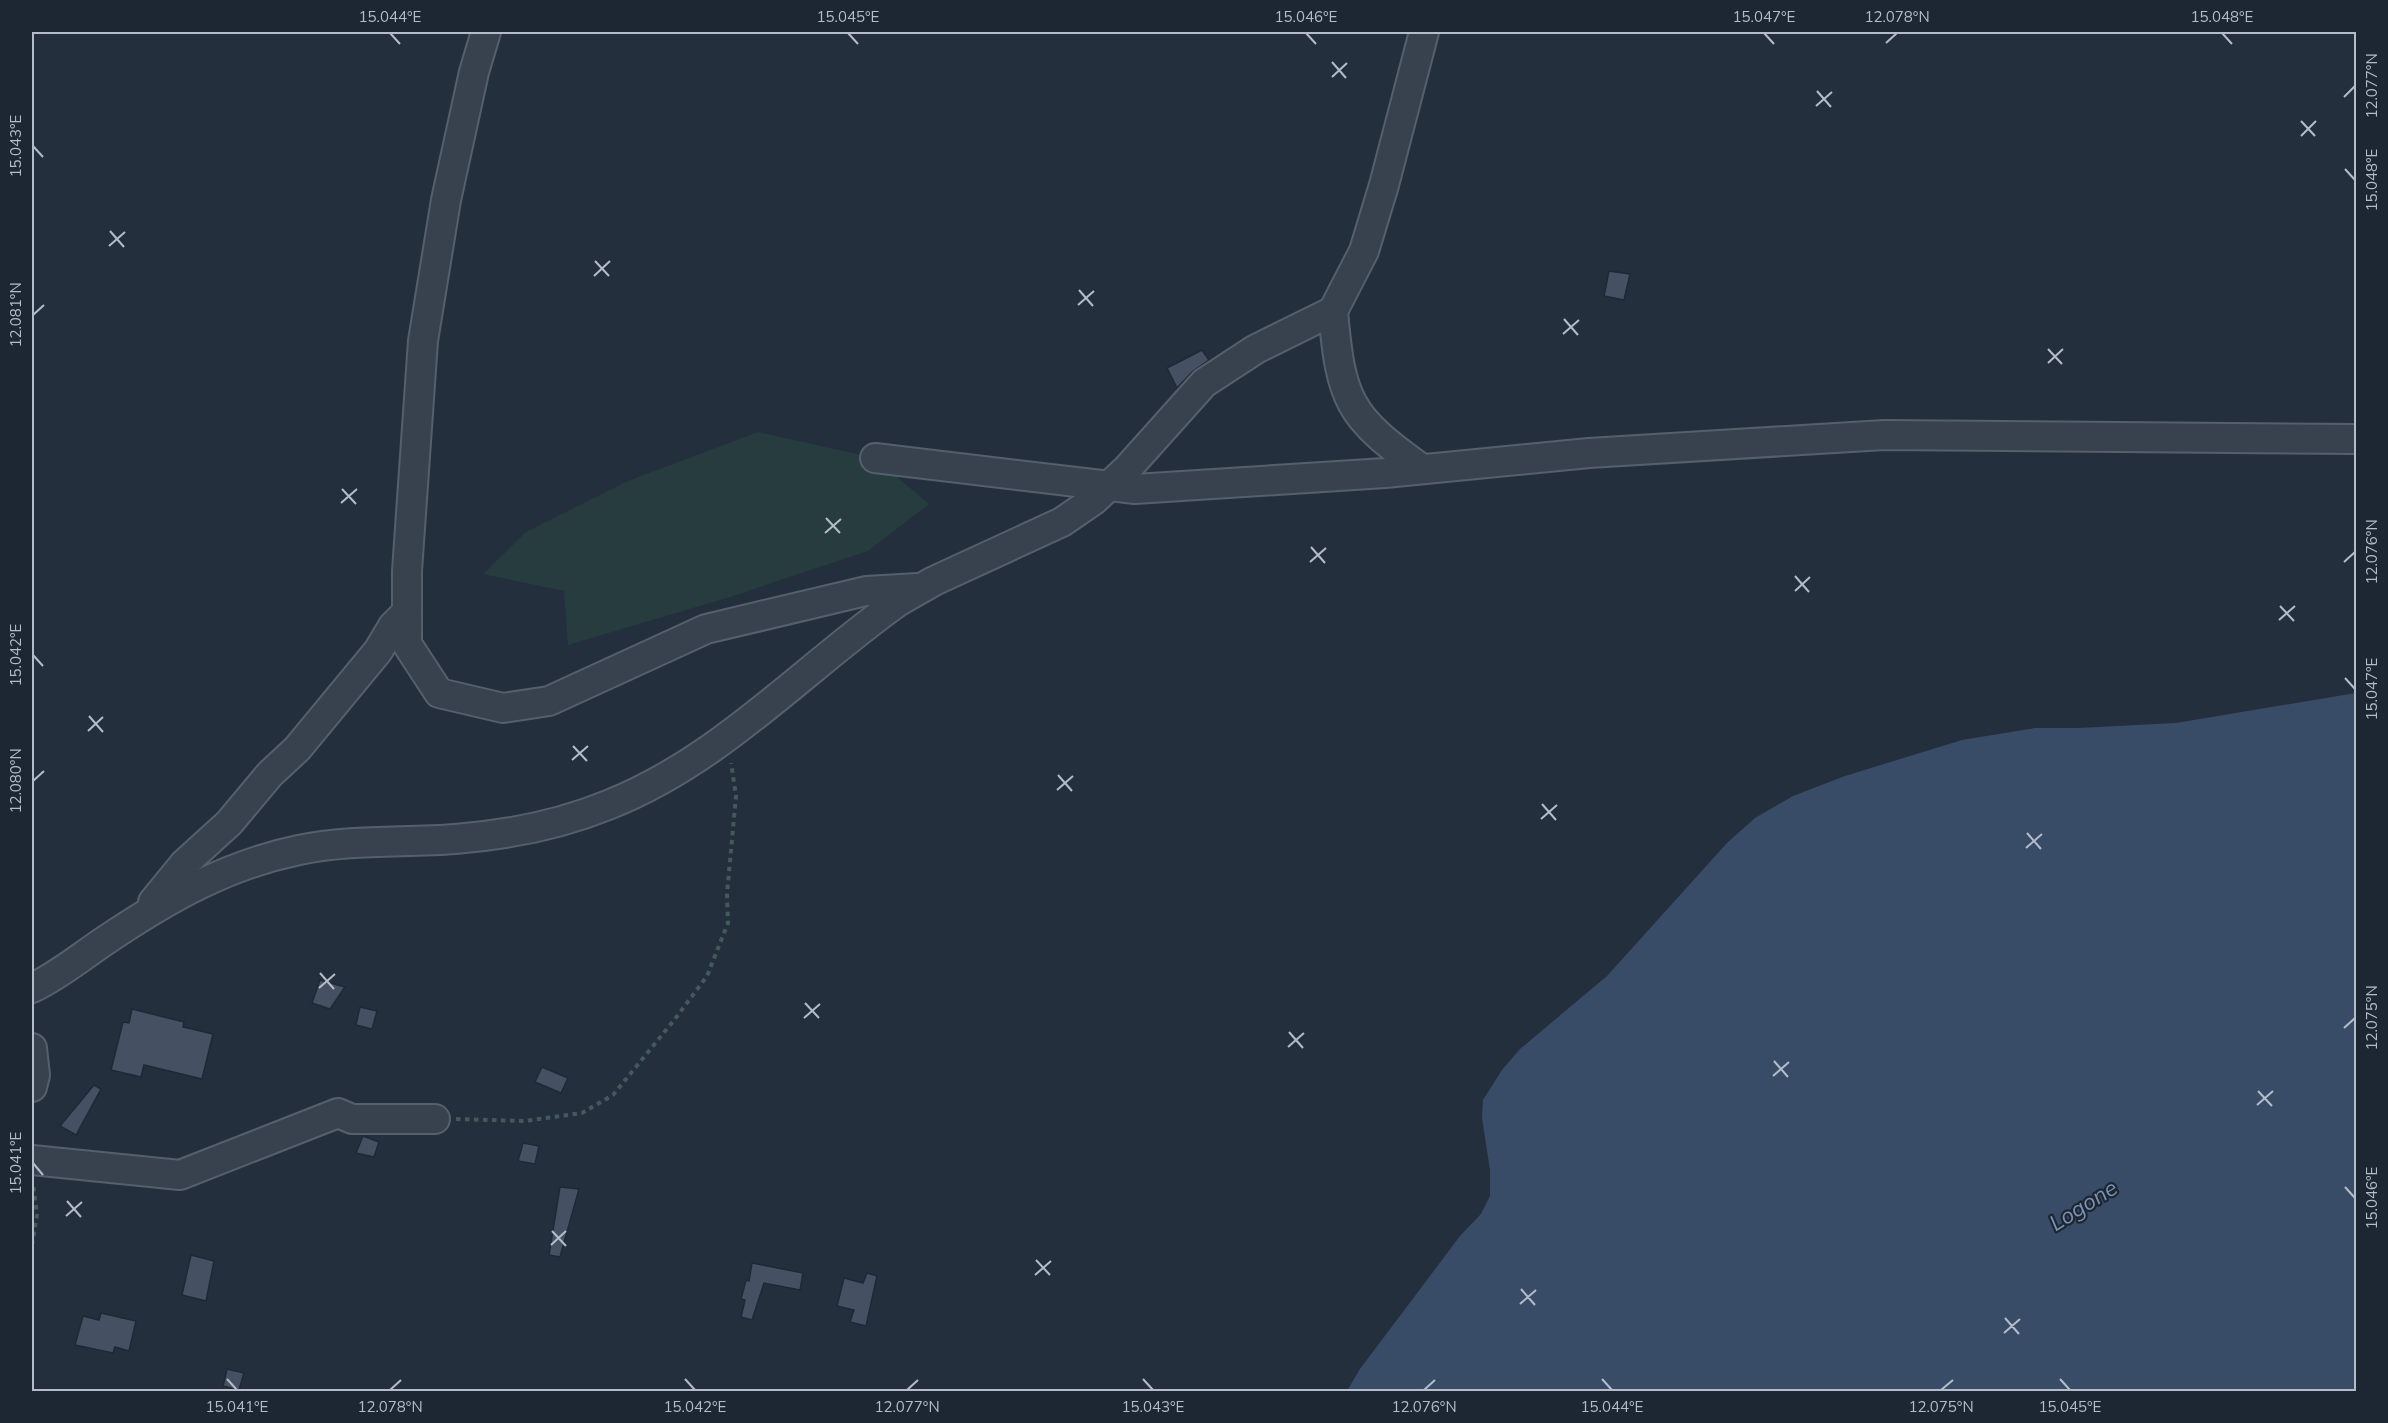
<svg xmlns="http://www.w3.org/2000/svg" width="2388" height="1423" viewBox="0 0 2388 1423" font-family="Mulish,sans-serif">
<style>
.green{fill:#263c3f}
.water{fill:#394c67}
.building{fill:#455162;stroke:#1f2835;stroke-width:1.5}
.lines{fill:none;stroke-linecap:round;stroke-linejoin:round}
.minor-casing{stroke:#565f6c;stroke-width:32}
.path{stroke:#44595c;stroke-width:4;stroke-dasharray:4.5 4.5;stroke-linecap:butt}
.minor{stroke:#38414e;stroke-width:28}
.ticks{fill:none;stroke:#b4bcc9;stroke-width:2}
.labels{text-anchor:middle;dominant-baseline:central;stroke-width:4.5;stroke-linejoin:round;paint-order:stroke}
.water-label{font-size:22px;font-style:italic;fill:#7c92b1;stroke:#1d2633}
.neatline{fill:none;stroke:#b4bcc9;stroke-width:2}
.ticks-label{font-size:15px;text-anchor:middle;fill:#b4bcc9}
</style>
<rect width="100%" height="100%" fill="#242f3e"/>
<path class="green" d="M 758,432 L 875,458 L 929,504 L 868,551 L 730,597 L 568,645 L 564,591 L 483,574 L 526,532 L 628,481 Z"/>
<path class="water" d="M 2356,693 L 2356,1391 L 1347,1391 L 1360,1369 L 1460,1236 L 1481,1214 L 1490,1196 L 1490,1170 L 1482,1118 L 1483,1100 L 1502,1070 L 1520,1049 L 1607,976 L 1727,843 L 1755,818 L 1793,796 L 1845,776 L 1962,740 L 2035,728 L 2079,728 L 2176,723 Z"/>
<g class="building">
<path d="M 1609,271 L 1630,274 L 1624,300 L 1604,296 Z"/>
<path d="M 1202,350 L 1209,360 L 1192,372 L 1177,388 L 1167,368 Z"/>
<path d="M 320,980 L 345,987 L 330,1009 L 312,1003 Z"/>
<path d="M 360,1007 L 377,1011 L 372,1029 L 356,1025 Z"/>
<path d="M 132,1009 L 184,1022 L 183,1027 L 213,1034 L 202,1079 L 144,1065 L 141,1077 L 111,1070 L 123,1022 L 129,1023 Z"/>
<path d="M 542,1067 L 568,1078 L 561,1093 L 535,1082 Z"/>
<path d="M 94,1085 L 101,1089 L 76,1135 L 60,1126 Z"/>
<path d="M 363,1136 L 379,1142 L 374,1157 L 356,1153 Z"/>
<path d="M 523,1143 L 539,1146 L 535,1164 L 518,1161 Z"/>
<path d="M 560,1187 L 579,1189 L 560,1257 L 549,1255 Z"/>
<path d="M 191,1255 L 214,1261 L 206,1301 L 182,1295 Z"/>
<path d="M 752,1263 L 803,1273 L 800,1290 L 764,1283 L 752,1320 L 741,1317 L 745,1300 L 741,1299 L 746,1280 L 749,1281 Z"/>
<path d="M 867,1273 L 877,1276 L 866,1326 L 850,1322 L 854,1310 L 837,1306 L 844,1278 L 863,1283 Z"/>
<path d="M 101,1313 L 136,1321 L 129,1351 L 115,1347 L 113,1353 L 75,1345 L 83,1316 L 99,1320 Z"/>
<path d="M 227,1369 L 244,1373 L 239,1390 L 223,1386 Z"/>
</g>
<g class="lines">
<g class="minor-casing">
<g id="minor">
<path d="M 486,32 L 474,72 L 446,200 L 423,341 L 407,571 L 407,644 L 439,693 L 503,708 L 549,701 L 706,629 L 866,591 L 918,588"/>
<path d="M 1333,311 C 1341,401 1348,416 1422,469"/>
<path d="M 875,458 L 1135,489 L 1385,473 L 1589,453 L 1884,435 L 2356,439"/>
<path d="M 153,902 L 185,863 L 229,823 L 270,774 L 297,749 L 378,651 L 393,626 L 407,612"/>
<path d="M 32,988 C 58,976 82,956 106,940 C 167,899 226,865 299,850 C 351,839 403,843 455,839 C 507,835 559,825 608,805 C 720,761 803,669 899,601 L 934,581 L 1062,522 L 1094,500 L 1127,469 L 1204,383 L 1256,349 L 1333,311 L 1364,251 L 1384,185 L 1424,32"/>
<path d="M 32,1048 L 35,1075 L 32,1087"/>
<path d="M 32,1160 L 180,1175 L 338,1113 L 352,1119 L 435,1119"/>
</g>
</g>
<g class="path">
<path d="M 456,1119 L 525,1121 L 582,1113 L 613,1095 L 675,1019 L 707,976 L 728,923 L 727,894 L 736,796 L 731,763"/>
<path d="M 32,1245 L 37,1215 L 33,1184"/>
</g>
<use href="#minor" class="minor"/>
</g>
<path class="ticks" d="M 390,33 L 400,44M 848,33 L 858,44M 1306,33 L 1316,44M 1764,33 L 1774,44M 2222,33 L 2232,44M 1886,43 L 1897,33M 1332,62 L 1346,78M 1332,77 L 1347,63M 1817,91 L 1831,107M 2344,97 L 2355,86M 1816,106 L 1832,92M 2301,121 L 2315,136M 2301,136 L 2316,121M 33,146 L 43,157M 2345,169 L 2355,180M 110,231 L 124,247M 109,246 L 125,232M 595,261 L 609,276M 594,276 L 610,261M 1079,290 L 1093,306M 1078,305 L 1094,291M 33,315 L 44,305M 1564,319 L 1578,335M 1563,334 L 1579,320M 2048,349 L 2062,364M 2048,363 L 2063,349M 342,489 L 356,504M 341,503 L 357,489M 826,518 L 840,533M 825,533 L 841,519M 1311,547 L 1325,563M 1310,562 L 1326,548M 2344,562 L 2355,552M 1795,576 L 1809,592M 1795,591 L 1810,577M 2280,606 L 2294,621M 2279,620 L 2295,606M 33,655 L 43,666M 2345,678 L 2355,689M 89,716 L 103,732M 88,731 L 103,717M 573,746 L 587,761M 572,760 L 588,746M 1058,775 L 1072,791M 33,781 L 44,771M 1057,790 L 1073,776M 1542,804 L 1556,820M 1541,819 L 1557,805M 2027,833 L 2041,849M 2026,848 L 2042,834M 320,973 L 334,989M 319,988 L 335,974M 805,1003 L 819,1018M 804,1018 L 820,1004M 2344,1028 L 2355,1018M 1289,1032 L 1303,1048M 1288,1047 L 1304,1033M 1774,1061 L 1788,1077M 1773,1076 L 1789,1062M 2258,1091 L 2272,1106M 2257,1105 L 2273,1091M 33,1163 L 43,1175M 2345,1187 L 2355,1198M 67,1201 L 81,1217M 66,1216 L 82,1202M 552,1231 L 566,1246M 551,1245 L 566,1231M 1036,1260 L 1050,1275M 1035,1275 L 1051,1261M 1521,1289 L 1535,1305M 1520,1304 L 1536,1290M 2005,1318 L 2019,1334M 2004,1333 L 2020,1319M 227,1379 L 237,1390M 685,1379 L 695,1390M 1143,1379 L 1153,1390M 1602,1379 L 1612,1390M 2060,1379 L 2070,1390M 390,1390 L 401,1380M 907,1390 L 918,1380M 1424,1390 L 1435,1380M 1941,1390 L 1953,1380"/>
<g class="labels">
<g class="water-label">
<text transform="translate(2083 1205) rotate(-32)">Logone</text>
</g>
</g>
<rect width="2388" height="1423" fill="none" stroke="#1d2633" stroke-width="66"/>
<rect x="33" y="33" width="2322" height="1357" class="neatline"/>
<g class="ticks-label">
<text x="390" y="22">15.044°E</text>
<text x="848" y="22">15.045°E</text>
<text x="1306" y="22">15.046°E</text>
<text x="1764" y="22">15.047°E</text>
<text x="1897" y="22">12.078°N</text>
<text x="2222" y="22">15.048°E</text>
<text transform="translate(2372 86) rotate(-90)" y="5">12.077°N</text>
<text transform="translate(16 146) rotate(-90)" y="5">15.043°E</text>
<text transform="translate(2372 180) rotate(-90)" y="5">15.048°E</text>
<text transform="translate(16 315) rotate(-90)" y="5">12.081°N</text>
<text transform="translate(2372 552) rotate(-90)" y="5">12.076°N</text>
<text transform="translate(16 655) rotate(-90)" y="5">15.042°E</text>
<text transform="translate(2372 689) rotate(-90)" y="5">15.047°E</text>
<text transform="translate(16 781) rotate(-90)" y="5">12.080°N</text>
<text transform="translate(2372 1018) rotate(-90)" y="5">12.075°N</text>
<text transform="translate(16 1163) rotate(-90)" y="5">15.041°E</text>
<text transform="translate(2372 1198) rotate(-90)" y="5">15.046°E</text>
<text x="237" y="1412">15.041°E</text>
<text x="390" y="1412">12.078°N</text>
<text x="695" y="1412">15.042°E</text>
<text x="907" y="1412">12.077°N</text>
<text x="1153" y="1412">15.043°E</text>
<text x="1424" y="1412">12.076°N</text>
<text x="1612" y="1412">15.044°E</text>
<text x="1941" y="1412">12.075°N</text>
<text x="2070" y="1412">15.045°E</text>
</g>
</svg>
